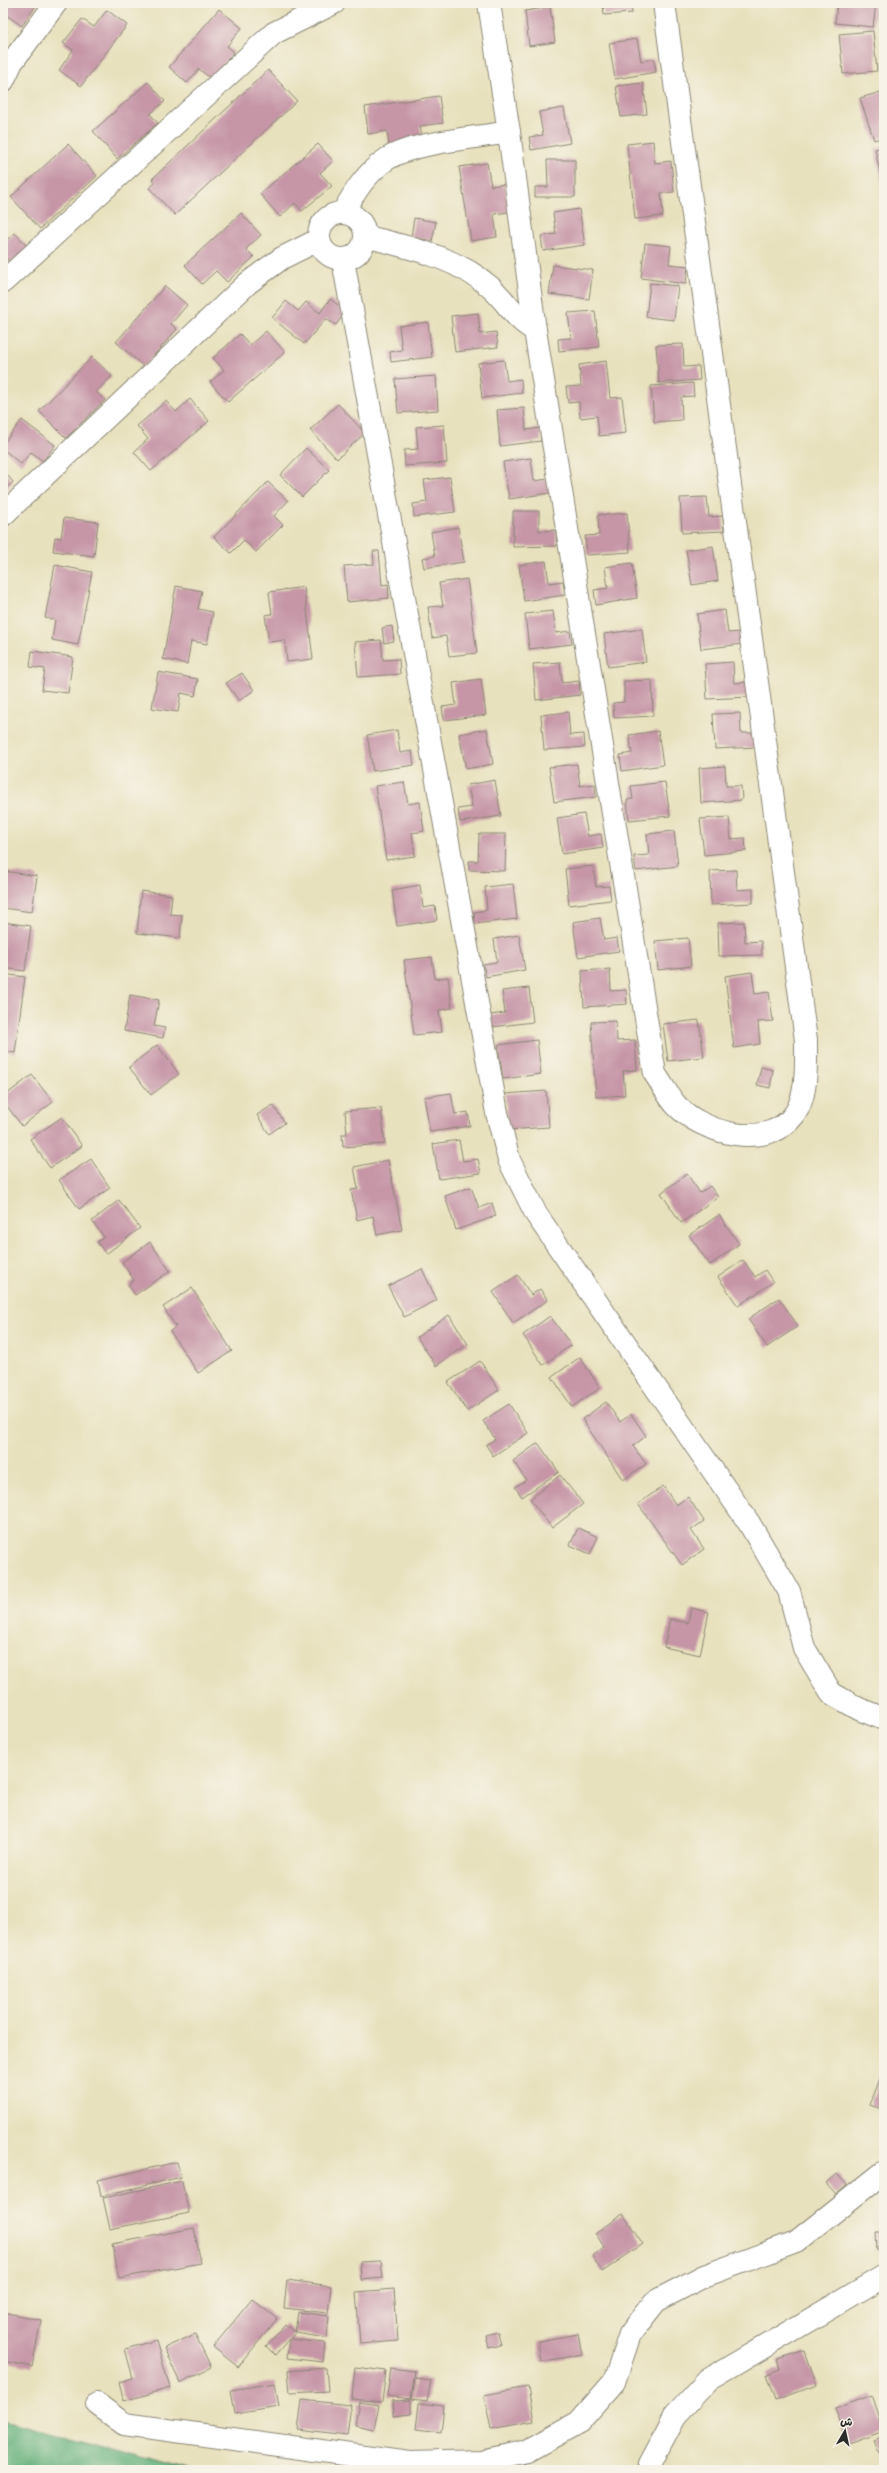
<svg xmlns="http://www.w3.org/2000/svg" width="887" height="2473" viewBox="0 0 887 2473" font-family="'Comic Neue','Playpen Sans Arabic',sans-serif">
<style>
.forest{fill:#64b079;stroke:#486e52}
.building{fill:#c696a7}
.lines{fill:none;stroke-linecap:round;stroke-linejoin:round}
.minor-casing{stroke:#8a8674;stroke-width:24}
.minor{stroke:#fff;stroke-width:22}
</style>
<rect width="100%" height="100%" fill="#f7f3e8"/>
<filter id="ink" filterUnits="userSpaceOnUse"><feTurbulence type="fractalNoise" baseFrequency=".025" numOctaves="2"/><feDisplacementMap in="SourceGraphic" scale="8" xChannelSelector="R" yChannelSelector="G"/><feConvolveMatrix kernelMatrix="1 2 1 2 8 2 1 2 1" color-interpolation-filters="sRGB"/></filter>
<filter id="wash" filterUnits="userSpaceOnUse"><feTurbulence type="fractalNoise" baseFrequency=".012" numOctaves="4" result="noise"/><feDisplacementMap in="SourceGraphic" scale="16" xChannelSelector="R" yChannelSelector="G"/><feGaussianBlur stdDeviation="0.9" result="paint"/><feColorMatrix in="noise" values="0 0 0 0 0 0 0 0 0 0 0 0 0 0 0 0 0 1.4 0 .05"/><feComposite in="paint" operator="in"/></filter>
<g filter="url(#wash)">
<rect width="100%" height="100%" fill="#e8e1bd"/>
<path class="forest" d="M 3,2421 L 191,2470 L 3,2470 Z"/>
<g id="blocks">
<g class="building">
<path d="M 3,3 L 38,3 L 22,26 L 3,13 Z"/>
<path d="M 603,3 L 631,3 L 632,13 L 604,15 Z"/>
<path d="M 837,3 L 876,3 L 873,27 L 835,23 Z"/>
<path d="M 550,7 L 555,42 L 529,46 L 525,11 Z"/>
<path d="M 219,9 L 242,28 L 227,46 L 234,52 L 211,79 L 199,69 L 187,83 L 169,67 Z"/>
<path d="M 107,10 L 127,25 L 81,86 L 59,70 L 73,50 L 63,43 L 82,19 L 94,27 Z"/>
<path d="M 873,31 L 877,71 L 843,74 L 839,34 Z"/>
<path d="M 637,39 L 641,61 L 654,59 L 656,72 L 615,79 L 609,43 Z"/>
<path d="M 268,70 L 297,101 L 175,215 L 149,188 L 155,183 L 152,179 Z"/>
<path d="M 148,82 L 165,101 L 150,114 L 158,123 L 117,159 L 93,131 Z"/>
<path d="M 643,83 L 647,114 L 621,117 L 616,86 Z"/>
<path d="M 884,91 L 884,137 L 874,140 L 860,98 Z"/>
<path d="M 439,96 L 443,123 L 420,126 L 423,140 L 389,145 L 387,131 L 368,134 L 365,107 Z"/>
<path d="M 564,108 L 570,143 L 531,150 L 529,137 L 543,135 L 539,112 Z"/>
<path d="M 653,141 L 655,163 L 671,161 L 674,192 L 661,193 L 663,216 L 635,219 L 627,144 Z"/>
<path d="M 68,144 L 97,176 L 40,229 L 11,197 Z"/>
<path d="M 318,144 L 333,161 L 320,173 L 332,186 L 302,211 L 295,203 L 280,217 L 260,194 Z"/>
<path d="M 884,147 L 884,187 L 883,187 L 875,149 Z"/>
<path d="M 547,160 L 575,160 L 575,197 L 535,197 L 535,187 L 548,187 Z"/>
<path d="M 487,163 L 491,186 L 505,184 L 509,212 L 494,214 L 497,237 L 471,241 L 459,167 Z"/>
<path d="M 579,209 L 585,245 L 543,251 L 541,236 L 556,234 L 553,213 Z"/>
<path d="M 241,213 L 261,235 L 246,249 L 254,257 L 227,282 L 216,271 L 202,284 L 185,265 Z"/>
<path d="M 414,218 L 436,222 L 432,241 L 411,237 Z"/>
<path d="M 15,233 L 30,249 L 13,265 L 3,255 L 3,243 Z"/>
<path d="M 645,243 L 671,246 L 669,264 L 688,266 L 686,284 L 641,278 Z"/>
<path d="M 553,265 L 593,270 L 589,299 L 549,294 Z"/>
<path d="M 650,283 L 678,286 L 674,320 L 646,317 Z"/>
<path d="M 165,286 L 187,305 L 171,324 L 177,329 L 144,367 L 116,342 Z"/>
<path d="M 330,299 L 346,311 L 336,325 L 326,319 L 304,344 L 272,318 L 286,301 L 298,311 L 306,302 L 320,313 Z"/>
<path d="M 595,311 L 599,347 L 559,351 L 558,339 L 571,338 L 568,313 Z"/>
<path d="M 478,313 L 480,334 L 496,332 L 498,347 L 455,352 L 451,316 Z"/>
<path d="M 428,322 L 432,357 L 391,362 L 390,352 L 402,350 L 399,326 Z"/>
<path d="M 266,331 L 285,352 L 228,402 L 210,382 L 224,370 L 213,358 L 240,334 L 250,345 Z"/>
<path d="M 683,344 L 684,367 L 699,366 L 700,380 L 659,383 L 656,345 Z"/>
<path d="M 92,357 L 112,376 L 96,392 L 105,400 L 66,438 L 39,411 Z"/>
<path d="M 504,360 L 507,381 L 521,379 L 522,393 L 482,398 L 478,363 Z"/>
<path d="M 606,361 L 610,398 L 622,397 L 626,433 L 599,436 L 597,416 L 580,418 L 579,402 L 568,403 L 566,387 L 581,386 L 579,365 Z"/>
<path d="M 436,376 L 438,410 L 398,413 L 395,379 Z"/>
<path d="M 693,383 L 694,396 L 681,397 L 682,420 L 654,422 L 651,386 Z"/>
<path d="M 190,399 L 209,421 L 151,471 L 134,452 L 148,439 L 137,426 L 166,401 L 176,412 Z"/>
<path d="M 338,404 L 365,433 L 337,459 L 310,430 Z"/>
<path d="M 524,408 L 526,430 L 540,428 L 541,441 L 500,446 L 497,410 Z"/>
<path d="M 22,420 L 55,445 L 43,461 L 31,452 L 21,464 L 3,449 L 3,444 Z"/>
<path d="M 444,425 L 447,463 L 405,466 L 404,450 L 418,449 L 416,427 Z"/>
<path d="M 306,448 L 329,470 L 302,497 L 280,475 Z"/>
<path d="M 531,458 L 534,481 L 548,479 L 550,493 L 509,499 L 503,462 Z"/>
<path d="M 3,470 L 13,482 L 3,491 Z"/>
<path d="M 450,477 L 455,512 L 414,517 L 413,504 L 427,502 L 424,480 Z"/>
<path d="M 268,482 L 288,501 L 274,516 L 283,525 L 256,552 L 244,540 L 231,553 L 214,537 Z"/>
<path d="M 707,497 L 709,517 L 723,516 L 724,531 L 682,533 L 680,498 Z"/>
<path d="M 513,511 L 539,511 L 539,531 L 556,530 L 557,546 L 513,547 Z"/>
<path d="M 627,513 L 630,552 L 587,555 L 585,536 L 599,535 L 598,515 Z"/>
<path d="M 64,518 L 98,522 L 94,556 L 53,551 L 55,537 L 61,538 Z"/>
<path d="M 458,527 L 464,562 L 424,568 L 422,558 L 435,556 L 431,532 Z"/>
<path d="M 713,546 L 718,581 L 692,585 L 686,550 Z"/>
<path d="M 373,551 L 379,551 L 382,585 L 388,584 L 389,598 L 347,602 L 344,566 L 374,564 Z"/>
<path d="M 546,561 L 549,583 L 563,581 L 565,595 L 524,601 L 519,565 Z"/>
<path d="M 632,563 L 637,598 L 596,605 L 594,590 L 608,588 L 605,567 Z"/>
<path d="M 55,565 L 92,572 L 78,645 L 52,640 L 55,620 L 45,618 Z"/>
<path d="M 467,579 L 477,653 L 449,656 L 446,636 L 432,638 L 428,607 L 443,606 L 439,583 Z"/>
<path d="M 176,586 L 202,591 L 198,609 L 213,612 L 207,644 L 191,641 L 187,664 L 163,659 Z"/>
<path d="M 304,587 L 313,659 L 287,662 L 285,640 L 269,642 L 265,615 L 272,614 L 269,592 Z"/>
<path d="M 725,610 L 728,633 L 741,632 L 743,644 L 701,649 L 697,614 Z"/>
<path d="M 553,611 L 556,633 L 570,631 L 572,644 L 529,649 L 525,614 Z"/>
<path d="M 392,626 L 394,641 L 384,643 L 382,628 Z"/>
<path d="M 642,629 L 646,662 L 608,667 L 604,634 Z"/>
<path d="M 381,640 L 383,660 L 399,659 L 400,674 L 358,677 L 355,642 Z"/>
<path d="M 32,651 L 73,657 L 68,693 L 42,690 L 45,669 L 30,667 Z"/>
<path d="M 560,662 L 562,683 L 579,681 L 580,695 L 536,700 L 533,664 Z"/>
<path d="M 733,662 L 734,683 L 749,682 L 750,697 L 707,699 L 705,664 Z"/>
<path d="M 158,672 L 198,679 L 195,696 L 181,693 L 178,712 L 152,708 Z"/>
<path d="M 242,673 L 254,690 L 239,701 L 226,683 Z"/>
<path d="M 481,679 L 486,715 L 444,720 L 442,707 L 456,705 L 453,683 Z"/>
<path d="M 652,680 L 653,716 L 614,718 L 613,703 L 624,702 L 624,681 Z"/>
<path d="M 568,712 L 570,735 L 584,734 L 585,747 L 544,750 L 541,715 Z"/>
<path d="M 740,713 L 741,733 L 756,733 L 757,747 L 715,749 L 713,714 Z"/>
<path d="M 487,729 L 493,764 L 466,769 L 459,734 Z"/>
<path d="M 397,730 L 400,753 L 412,751 L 414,765 L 373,771 L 367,735 Z"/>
<path d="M 658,731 L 663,765 L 622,771 L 620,755 L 632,753 L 629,735 Z"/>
<path d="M 577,764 L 580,786 L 595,784 L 596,797 L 554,802 L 549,767 Z"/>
<path d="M 725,766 L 726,786 L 741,786 L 742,800 L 701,803 L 699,768 Z"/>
<path d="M 495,780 L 501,816 L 460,822 L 458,809 L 472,807 L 468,785 Z"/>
<path d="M 404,782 L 408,804 L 420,802 L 424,831 L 412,833 L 415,856 L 386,860 L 375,786 Z"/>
<path d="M 665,782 L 670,816 L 629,820 L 627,800 L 633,799 L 631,786 Z"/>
<path d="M 584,814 L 588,836 L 601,834 L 603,848 L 562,854 L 557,818 Z"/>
<path d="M 729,817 L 731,839 L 745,838 L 746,851 L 704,855 L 700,819 Z"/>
<path d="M 674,831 L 678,866 L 636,871 L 634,856 L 649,855 L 647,834 Z"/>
<path d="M 479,834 L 506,834 L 505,871 L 469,870 L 469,861 L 478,861 Z"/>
<path d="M 593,866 L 596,887 L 609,886 L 611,900 L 569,905 L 565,869 Z"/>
<path d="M 736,870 L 737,890 L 753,889 L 753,903 L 711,905 L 710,871 Z"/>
<path d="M 3,871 L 37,876 L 32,912 L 3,908 Z"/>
<path d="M 513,884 L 517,919 L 475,924 L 474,912 L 487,910 L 485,887 Z"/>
<path d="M 420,885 L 423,908 L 435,906 L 437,920 L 397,926 L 392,890 Z"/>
<path d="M 141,891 L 172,895 L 170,914 L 182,915 L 180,938 L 137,933 Z"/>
<path d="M 600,918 L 604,940 L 617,938 L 619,951 L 578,957 L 573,922 Z"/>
<path d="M 3,922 L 31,926 L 25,971 L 3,968 Z"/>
<path d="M 744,922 L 745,942 L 761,941 L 762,955 L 719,956 L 718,923 Z"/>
<path d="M 519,935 L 525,970 L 486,977 L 483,964 L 497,962 L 494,939 Z"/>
<path d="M 688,938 L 691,966 L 658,970 L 655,941 Z"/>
<path d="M 432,957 L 435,979 L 448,977 L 452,1008 L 439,1010 L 442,1032 L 414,1035 L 404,960 Z"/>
<path d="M 610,969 L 611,991 L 626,990 L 627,1004 L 584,1007 L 582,971 Z"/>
<path d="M 752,972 L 755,994 L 769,992 L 773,1021 L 758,1022 L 760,1044 L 734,1048 L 725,976 Z"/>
<path d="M 3,974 L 25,977 L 15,1053 L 3,1051 Z"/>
<path d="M 529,988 L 533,1022 L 492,1027 L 490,1015 L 505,1013 L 502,991 Z"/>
<path d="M 130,995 L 159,1000 L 154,1026 L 165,1028 L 163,1038 L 124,1031 Z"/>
<path d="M 699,1020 L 704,1057 L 668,1061 L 663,1024 Z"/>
<path d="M 616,1021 L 617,1041 L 635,1040 L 637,1070 L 623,1071 L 625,1095 L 596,1097 L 591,1022 Z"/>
<path d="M 537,1040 L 541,1074 L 503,1079 L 498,1045 Z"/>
<path d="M 157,1045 L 179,1074 L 151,1095 L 129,1067 Z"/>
<path d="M 761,1067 L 773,1070 L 770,1088 L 757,1085 Z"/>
<path d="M 32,1075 L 53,1102 L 22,1126 L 3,1101 L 3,1097 Z"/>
<path d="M 546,1091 L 549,1127 L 508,1130 L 505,1094 Z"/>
<path d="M 451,1093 L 455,1114 L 468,1112 L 470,1126 L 430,1132 L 424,1097 Z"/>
<path d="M 273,1105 L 285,1123 L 269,1134 L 257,1115 Z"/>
<path d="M 381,1108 L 385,1144 L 343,1147 L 342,1134 L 347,1134 L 345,1111 Z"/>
<path d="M 62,1117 L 82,1146 L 50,1168 L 30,1139 Z"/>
<path d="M 459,1140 L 463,1161 L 478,1159 L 481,1173 L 439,1179 L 433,1144 Z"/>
<path d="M 91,1159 L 110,1188 L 79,1209 L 59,1180 Z"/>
<path d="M 388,1160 L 402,1230 L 377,1235 L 373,1216 L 357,1220 L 351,1190 L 358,1189 L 354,1167 Z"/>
<path d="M 687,1174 L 700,1193 L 710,1186 L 718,1197 L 681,1223 L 661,1193 Z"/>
<path d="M 471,1187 L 479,1208 L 492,1203 L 496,1216 L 456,1230 L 445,1196 Z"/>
<path d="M 119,1200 L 140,1228 L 106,1254 L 97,1242 L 104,1237 L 92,1221 Z"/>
<path d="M 719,1215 L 739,1244 L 710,1265 L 689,1235 Z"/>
<path d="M 150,1242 L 170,1271 L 135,1295 L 128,1285 L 134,1280 L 122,1262 Z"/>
<path d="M 743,1260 L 755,1277 L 765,1270 L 773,1282 L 738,1306 L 718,1277 Z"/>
<path d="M 422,1269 L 437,1300 L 404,1317 L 388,1286 Z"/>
<path d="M 518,1275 L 531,1295 L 540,1289 L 548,1300 L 513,1323 L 493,1292 Z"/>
<path d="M 192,1288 L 232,1351 L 198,1373 L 170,1331 L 176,1327 L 163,1307 Z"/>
<path d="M 779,1298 L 798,1326 L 767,1347 L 748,1319 Z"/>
<path d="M 449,1315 L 468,1344 L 436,1366 L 417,1337 Z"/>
<path d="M 550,1316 L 571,1345 L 543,1365 L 523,1335 Z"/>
<path d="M 580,1357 L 600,1388 L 572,1407 L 552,1377 Z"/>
<path d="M 480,1361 L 499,1390 L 467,1411 L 448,1382 Z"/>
<path d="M 606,1402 L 620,1422 L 631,1414 L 646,1436 L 633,1446 L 646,1464 L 623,1480 L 582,1419 Z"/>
<path d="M 509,1404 L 528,1433 L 493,1456 L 486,1445 L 495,1439 L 483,1421 Z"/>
<path d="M 538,1443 L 559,1472 L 522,1497 L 515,1487 L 526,1480 L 513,1461 Z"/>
<path d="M 560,1475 L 583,1504 L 552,1528 L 530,1499 Z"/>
<path d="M 663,1486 L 676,1505 L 688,1497 L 704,1521 L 691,1530 L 704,1549 L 682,1565 L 638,1504 Z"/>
<path d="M 578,1528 L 598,1537 L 590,1554 L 570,1545 Z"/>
<path d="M 691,1608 L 709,1612 L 700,1655 L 664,1647 L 670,1619 L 688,1623 Z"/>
<path d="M 884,2068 L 884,2111 L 870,2105 Z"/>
<path d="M 177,2162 L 181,2177 L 101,2196 L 98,2180 Z"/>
<path d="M 837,2174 L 847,2185 L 836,2195 L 826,2184 Z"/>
<path d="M 182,2181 L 189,2213 L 110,2229 L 103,2198 Z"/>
<path d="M 623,2214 L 643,2244 L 602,2272 L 592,2256 L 605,2248 L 595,2233 Z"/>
<path d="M 194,2228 L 201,2263 L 119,2278 L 112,2244 Z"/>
<path d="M 876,2233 L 884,2233 L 884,2250 L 877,2250 Z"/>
<path d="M 381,2261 L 383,2278 L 361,2280 L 360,2262 Z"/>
<path d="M 287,2280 L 331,2286 L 328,2313 L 284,2308 Z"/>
<path d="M 394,2289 L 398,2341 L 360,2344 L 356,2292 Z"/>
<path d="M 252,2299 L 277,2319 L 238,2367 L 213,2347 Z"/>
<path d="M 3,2312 L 41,2320 L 32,2367 L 3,2361 Z"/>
<path d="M 298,2312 L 329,2316 L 327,2338 L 295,2333 L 290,2339 L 325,2343 L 323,2362 L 287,2358 L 289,2339 L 275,2355 L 266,2346 L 286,2324 L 295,2332 Z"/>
<path d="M 498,2332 L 501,2345 L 489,2348 L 486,2335 Z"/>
<path d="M 195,2334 L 211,2367 L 180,2383 L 164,2348 Z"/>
<path d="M 578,2334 L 582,2354 L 541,2362 L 538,2341 Z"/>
<path d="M 156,2340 L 170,2388 L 124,2401 L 119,2382 L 133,2378 L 125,2349 Z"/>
<path d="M 805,2351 L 817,2385 L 776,2400 L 767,2374 L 780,2369 L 777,2360 Z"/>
<path d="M 355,2367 L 386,2371 L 382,2402 L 352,2399 Z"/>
<path d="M 326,2368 L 328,2391 L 290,2393 L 288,2371 Z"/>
<path d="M 391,2368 L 415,2371 L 411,2399 L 387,2396 Z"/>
<path d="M 415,2378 L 431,2380 L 427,2401 L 412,2399 Z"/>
<path d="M 275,2383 L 279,2407 L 235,2414 L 231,2390 Z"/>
<path d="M 528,2387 L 534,2421 L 491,2429 L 484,2395 Z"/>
<path d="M 872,2395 L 884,2430 L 848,2443 L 835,2409 Z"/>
<path d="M 302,2400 L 351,2405 L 347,2436 L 298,2430 Z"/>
<path d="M 411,2400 L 411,2414 L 393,2416 L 392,2401 Z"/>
<path d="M 359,2402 L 379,2405 L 374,2429 L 355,2425 Z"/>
<path d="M 419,2403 L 444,2406 L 441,2432 L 416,2429 Z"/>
<path d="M 884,2436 L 884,2452 L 879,2454 L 874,2440 Z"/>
<path d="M 521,2458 L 528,2470 L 499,2470 Z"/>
</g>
</g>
</g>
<g filter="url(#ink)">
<use href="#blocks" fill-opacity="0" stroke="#8a8674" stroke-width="1"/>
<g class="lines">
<g class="minor-casing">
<g id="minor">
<path d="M 489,3 L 509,132 L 535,330 L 655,1074 C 662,1084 668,1096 676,1105 C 702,1133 767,1151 794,1115 C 808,1096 806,1063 806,1040 L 664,3"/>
<path d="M 3,81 L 12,62 L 56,3"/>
<circle cx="342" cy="236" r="23"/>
<path d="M 343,213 C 354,192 367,172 387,159 C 414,142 476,138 509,132"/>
<path d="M 365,236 C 409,248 454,256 489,286 C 506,300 515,320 535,330"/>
<path d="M 343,260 L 497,1113 L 509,1160 L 536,1214 L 749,1523 L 789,1591 L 804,1648 L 831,1693 L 859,1709 L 884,1719"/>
<path d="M 3,282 L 274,33 L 334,3"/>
<path d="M 3,515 L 248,283 L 282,258 L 318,240"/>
<path d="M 97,2404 L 124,2424 L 409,2463 L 482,2461 L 527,2451 L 579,2422 L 614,2382 L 630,2334 L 656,2301 L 704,2276 L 796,2242 L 884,2172"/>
<path d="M 649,2470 L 650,2463 L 675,2416 L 708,2380 L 884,2276"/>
</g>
</g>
<use href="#minor" class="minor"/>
</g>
</g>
<rect width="887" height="2473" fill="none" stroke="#f7f3e8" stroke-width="16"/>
<g transform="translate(845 2431) rotate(9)" stroke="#f7f3e8" stroke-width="3" paint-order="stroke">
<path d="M0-3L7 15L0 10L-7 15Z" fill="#2b2b2b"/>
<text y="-6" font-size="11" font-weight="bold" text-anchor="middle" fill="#2b2b2b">ش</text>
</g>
</svg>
